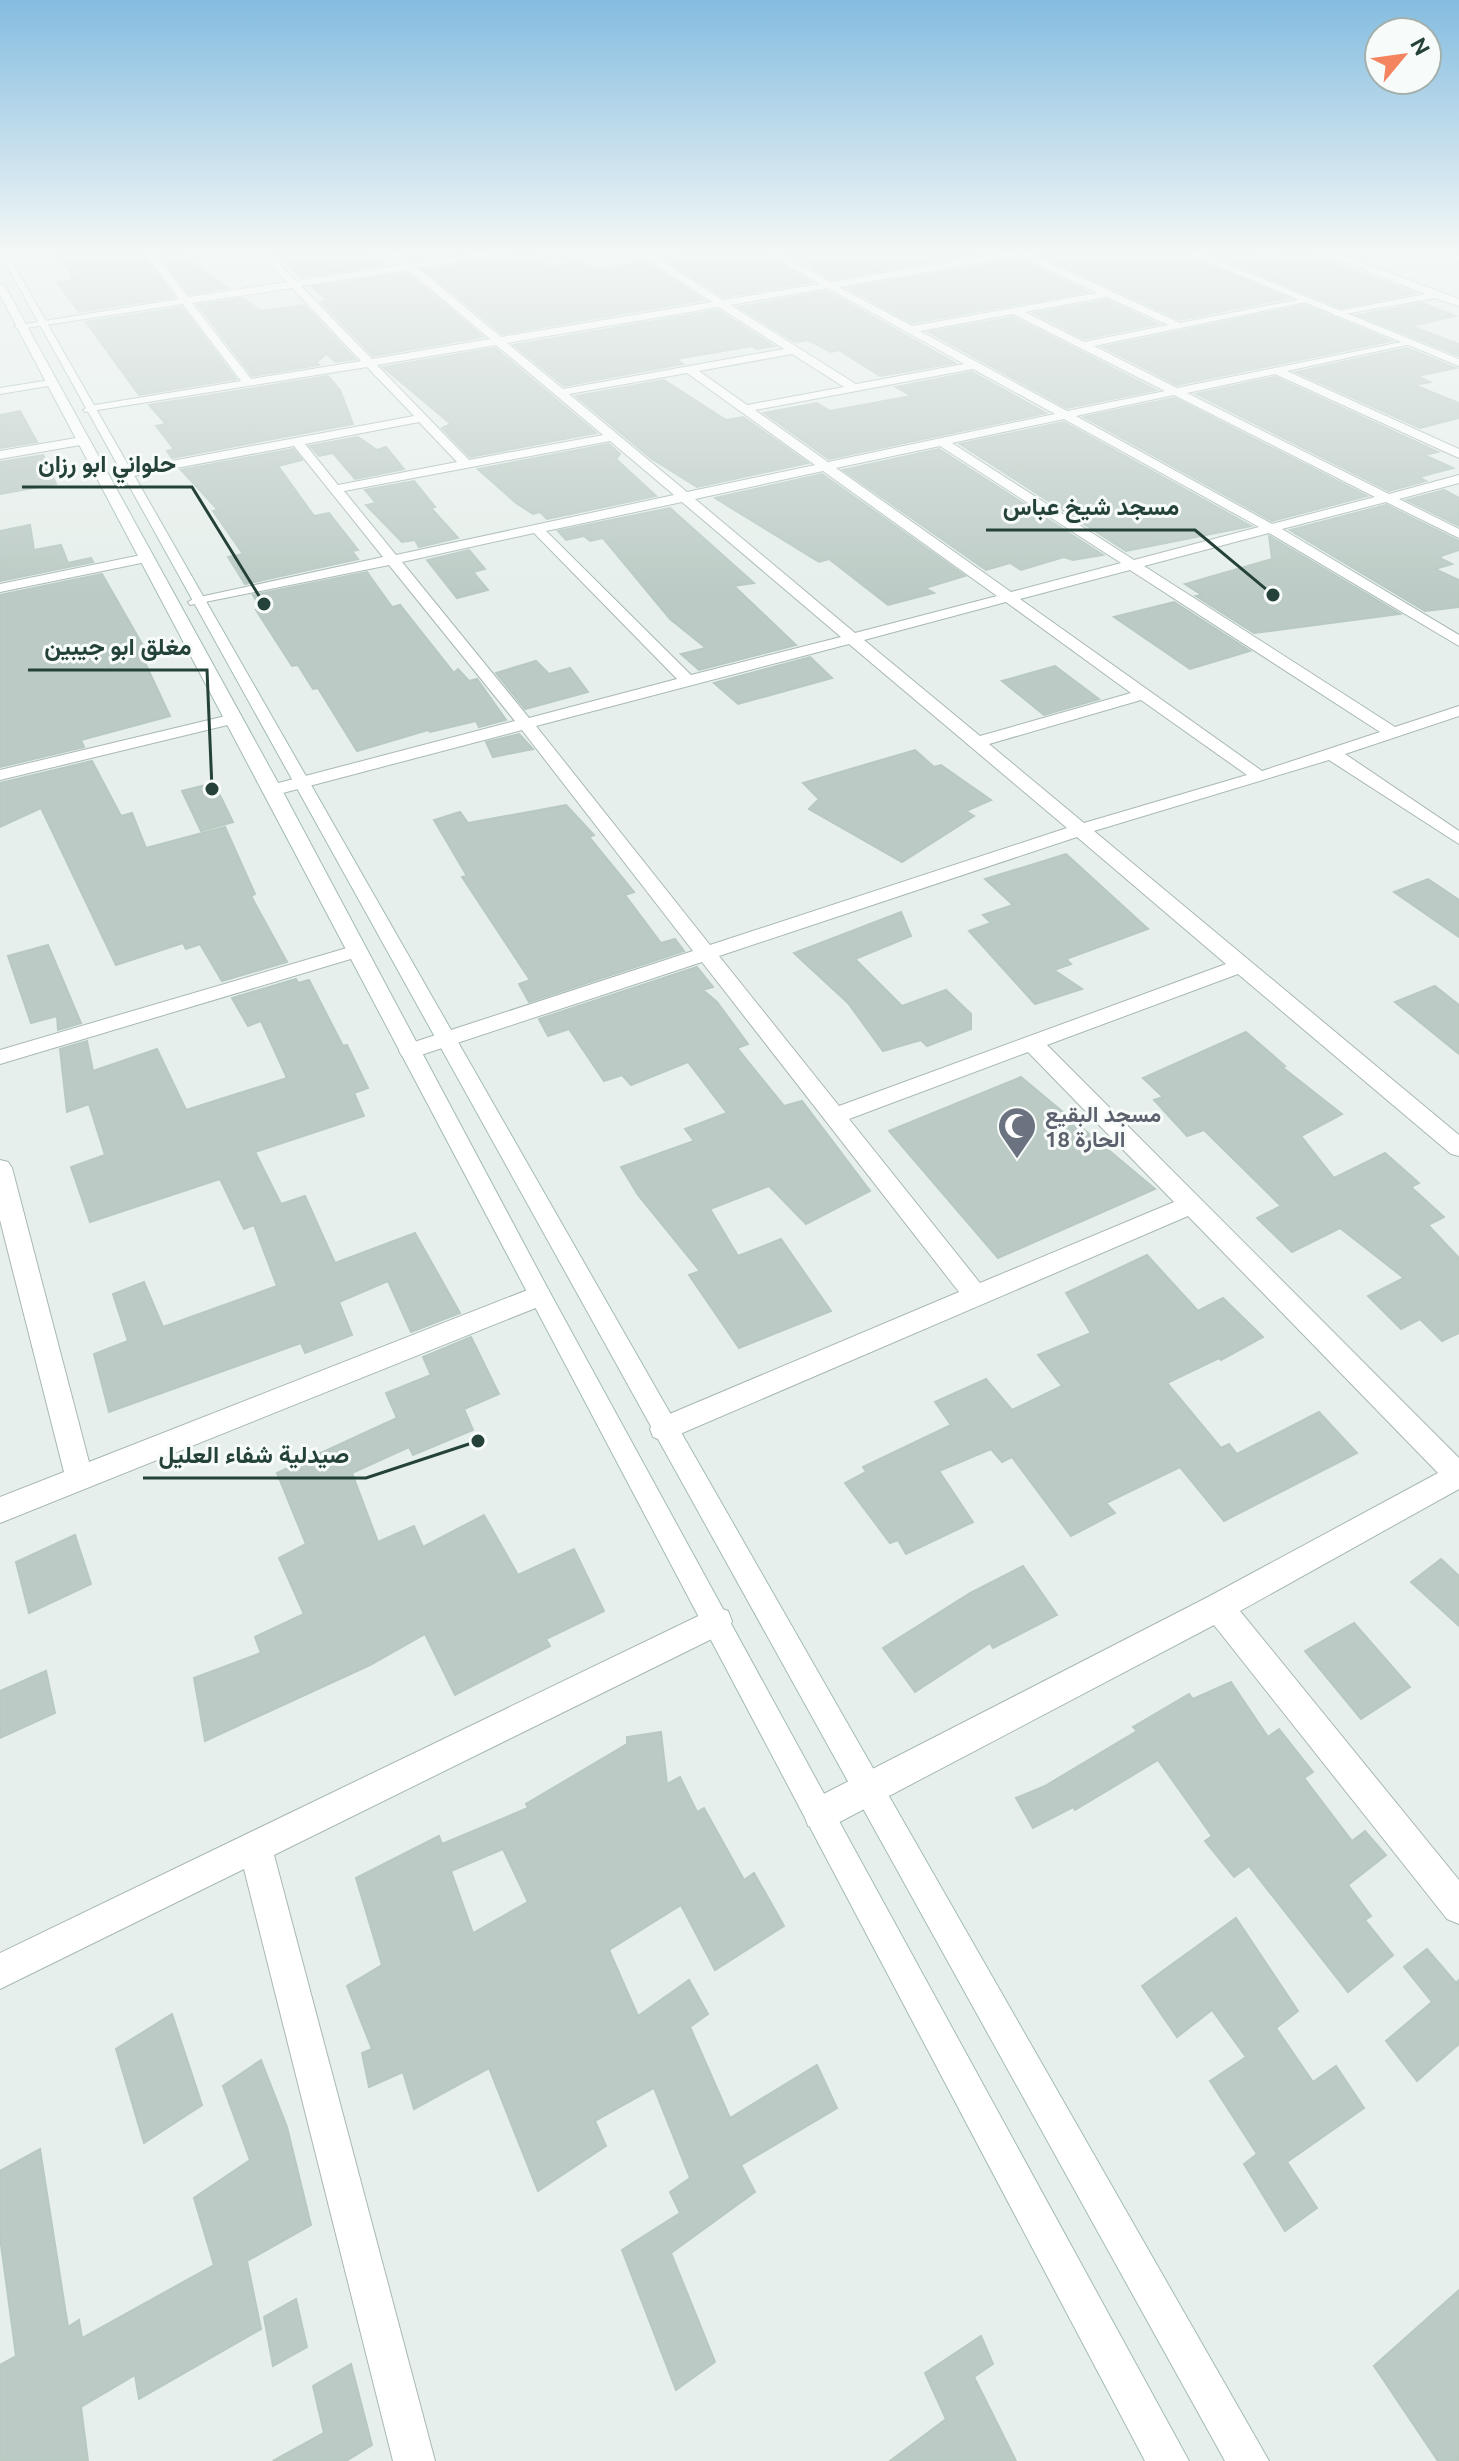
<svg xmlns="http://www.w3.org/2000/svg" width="1459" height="2461" viewBox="0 0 1459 2461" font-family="Ubuntu,Vazirmatn,sans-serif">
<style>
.building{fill:#bbcac4;stroke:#b8c9c2;stroke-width:2;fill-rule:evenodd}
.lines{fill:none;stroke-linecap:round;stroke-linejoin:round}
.street-casing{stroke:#a8b8b2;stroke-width:2}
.secondary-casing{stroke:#a4bbb3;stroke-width:2}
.street{fill:#fff;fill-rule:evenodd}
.secondary{fill:#fff;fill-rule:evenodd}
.labels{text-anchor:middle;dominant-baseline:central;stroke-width:6;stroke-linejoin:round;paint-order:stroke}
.worship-label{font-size:22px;font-weight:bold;fill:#5b616d;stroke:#f7fbf9;text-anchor:start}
.leader{fill:none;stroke:#24423a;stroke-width:3}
.callout-dot{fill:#24423a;stroke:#f7fbf9;stroke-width:3}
.callout-label{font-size:24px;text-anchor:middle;font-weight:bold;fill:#24423a;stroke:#f7fbf9;stroke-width:6;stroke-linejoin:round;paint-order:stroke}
</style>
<rect width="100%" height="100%" fill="#e6efeb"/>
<g class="building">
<path d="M 57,253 L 142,253 L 174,297 L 79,312 L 57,282 L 74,280 Z"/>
<path d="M 158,253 L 179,253 L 228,288 L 189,294 Z"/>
<path d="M 275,253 L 365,253 L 382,265 L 301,277 Z"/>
<path d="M 532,253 L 551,267 L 580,261 L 596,270 L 646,262 L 704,300 L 502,334 L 425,270 Z"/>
<path d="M 696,253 L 764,253 L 811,282 L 724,297 L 664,259 Z"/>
<path d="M 786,253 L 980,253 L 832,279 Z"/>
<path d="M 1037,253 L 1183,253 L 1288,298 L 1180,320 Z"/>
<path d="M 1208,253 L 1249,253 L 1260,258 L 1308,253 L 1415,293 L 1341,308 Z"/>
<path d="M 1019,259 L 1088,292 L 912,323 L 848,288 Z"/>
<path d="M 407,273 L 483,337 L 373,356 L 321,302 L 328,301 L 312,287 Z"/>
<path d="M 827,291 L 955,363 L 880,376 L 839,350 L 831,352 L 808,340 L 795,342 L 738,307 Z"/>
<path d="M 243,298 L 261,311 L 304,305 L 355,359 L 336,362 L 326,354 L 317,362 L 319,365 L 252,376 L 198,305 Z"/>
<path d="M 1107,300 L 1158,324 L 1084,339 L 1034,313 Z"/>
<path d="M 1422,303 L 1456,316 L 1411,326 L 1459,344 L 1459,356 L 1358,315 Z"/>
<path d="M 1305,305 L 1391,341 L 1177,385 L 1103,347 Z"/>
<path d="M 182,307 L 236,379 L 139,395 L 86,322 Z"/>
<path d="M 718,310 L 774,346 L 757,349 L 752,346 L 676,359 L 683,364 L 564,386 L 514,345 Z"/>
<path d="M 1013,317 L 1156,390 L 1067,408 L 929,332 Z"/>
<path d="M 495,348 L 596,433 L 470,457 L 442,428 L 451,424 L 383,367 Z"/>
<path d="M 1407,348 L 1456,368 L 1417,376 L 1430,382 L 1414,385 L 1459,403 L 1459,418 L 1420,428 L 1296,372 Z"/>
<path d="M 972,372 L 1046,413 L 829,459 L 764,413 L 817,403 L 830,411 L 911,396 L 896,387 Z"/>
<path d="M 328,376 L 340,390 L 353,424 L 172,458 L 167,451 L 174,449 L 156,426 L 166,424 L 149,405 Z"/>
<path d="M 1275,377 L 1438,452 L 1424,455 L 1453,468 L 1419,477 L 1426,481 L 1389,491 L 1196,394 Z"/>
<path d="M 664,380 L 726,420 L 743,417 L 808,463 L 697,487 L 652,459 L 576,396 Z"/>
<path d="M 1174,398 L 1367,496 L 1272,521 L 1084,417 Z"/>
<path d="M 20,411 L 37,442 L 0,448 L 0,415 Z"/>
<path d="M 1064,422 L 1251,526 L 1126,551 L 960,444 Z"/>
<path d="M 358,437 L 377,450 L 386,447 L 404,469 L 355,479 L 333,453 L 319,456 L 310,446 Z"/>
<path d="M 609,444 L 620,454 L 616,459 L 656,496 L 547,519 L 540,512 L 533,514 L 516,503 L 478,469 Z"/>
<path d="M 293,449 L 302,460 L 278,466 L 314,516 L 329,513 L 358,550 L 352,551 L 358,559 L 245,584 L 228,557 L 243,554 L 213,511 L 218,510 L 181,470 Z"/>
<path d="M 939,449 L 1103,555 L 1073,560 L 1064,557 L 1021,570 L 1010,563 L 986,570 L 843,470 Z"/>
<path d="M 43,455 L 56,484 L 0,494 L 0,462 Z"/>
<path d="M 822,474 L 965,576 L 925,588 L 934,593 L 888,605 L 829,559 L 819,562 L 715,498 Z"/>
<path d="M 414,481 L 435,507 L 431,508 L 458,538 L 419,547 L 415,540 L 402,542 L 366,505 L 376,503 L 365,490 Z"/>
<path d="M 1444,490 L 1459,498 L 1459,526 L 1407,500 Z"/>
<path d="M 1386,505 L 1459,541 L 1459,550 L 1438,557 L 1452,564 L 1435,569 L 1459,580 L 1459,607 L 1425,611 L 1290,530 Z"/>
<path d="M 670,508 L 754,583 L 734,586 L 796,645 L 699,670 L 681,654 L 706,648 L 670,619 L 603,538 L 590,541 L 584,536 L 566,540 L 558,531 Z"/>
<path d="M 30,525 L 34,550 L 61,545 L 68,563 L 91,558 L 93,562 L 0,581 L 0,531 Z"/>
<path d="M 1269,536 L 1400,614 L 1254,633 L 1196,596 L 1202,595 L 1185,584 L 1272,559 Z"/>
<path d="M 469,550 L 485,569 L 473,572 L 488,590 L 457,598 L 427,560 Z"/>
<path d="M 367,572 L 392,607 L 400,605 L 454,673 L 458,669 L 469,681 L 477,679 L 506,720 L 479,727 L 476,721 L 430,732 L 428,730 L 357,751 L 318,688 L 313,689 L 298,665 L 292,666 L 256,610 L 261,609 L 253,595 Z"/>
<path d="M 102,574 L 146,651 L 140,652 L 170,716 L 81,740 L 84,747 L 0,767 L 0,595 Z"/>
<path d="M 1174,602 L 1250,651 L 1190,669 L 1114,617 Z"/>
<path d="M 810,657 L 832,678 L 738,704 L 714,683 Z"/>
<path d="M 536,661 L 549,674 L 570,668 L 588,692 L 525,709 L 496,673 Z"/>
<path d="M 1055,666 L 1099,699 L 1044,715 L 1002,681 Z"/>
<path d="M 519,734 L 533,749 L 493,757 L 486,742 Z"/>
<path d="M 915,750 L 934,767 L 941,765 L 991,800 L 966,811 L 974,816 L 902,862 L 809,809 L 819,799 L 803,783 Z"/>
<path d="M 92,761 L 121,816 L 132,813 L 146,848 L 225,827 L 255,894 L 251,896 L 287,962 L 222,981 L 200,944 L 186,949 L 183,943 L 116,965 L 41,808 L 0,827 L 0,783 Z"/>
<path d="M 214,783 L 233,822 L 201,831 L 182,791 Z"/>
<path d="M 566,805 L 594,835 L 589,837 L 634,892 L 625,895 L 661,943 L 675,939 L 684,951 L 529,1002 L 519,984 L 530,980 L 462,877 L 467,876 L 434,820 L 460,812 L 468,823 Z"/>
<path d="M 1066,854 L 1148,929 L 1066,959 L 1071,964 L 1054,970 L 1082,989 L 1035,1004 L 969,931 L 991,923 L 983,915 L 1013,905 L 985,879 Z"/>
<path d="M 1428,879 L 1459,900 L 1459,937 L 1394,892 Z"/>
<path d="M 901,912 L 911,936 L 855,959 L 902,1006 L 946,990 L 971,1014 L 971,1029 L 927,1046 L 921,1040 L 883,1051 L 848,1003 L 794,953 Z"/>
<path d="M 48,945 L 81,1023 L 58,1030 L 57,1016 L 31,1023 L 8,956 Z"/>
<path d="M 697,967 L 713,987 L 703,990 L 717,1002 L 748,1044 L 737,1048 L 784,1106 L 802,1101 L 870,1191 L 806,1224 L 769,1186 L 710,1209 L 738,1256 L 781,1239 L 831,1311 L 739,1348 L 689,1275 L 700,1271 L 638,1195 L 621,1167 L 694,1141 L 685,1129 L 727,1113 L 688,1062 L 631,1085 L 622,1075 L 604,1081 L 569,1029 L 548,1036 L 539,1019 Z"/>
<path d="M 296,979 L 298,983 L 309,980 L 343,1046 L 347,1045 L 368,1088 L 354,1093 L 364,1116 L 255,1152 L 281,1204 L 305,1196 L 335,1263 L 415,1233 L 460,1313 L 411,1332 L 388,1281 L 339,1302 L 352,1335 L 305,1353 L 301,1343 L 109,1412 L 94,1354 L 128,1341 L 113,1294 L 144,1282 L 163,1327 L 277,1286 L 254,1225 L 244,1229 L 220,1179 L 90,1222 L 71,1167 L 105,1155 L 89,1104 L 67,1112 L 60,1049 L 87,1041 L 93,1071 L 157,1049 L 186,1110 L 287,1078 L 261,1021 L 248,1026 L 232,998 Z"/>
<path d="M 1435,986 L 1459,1005 L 1459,1054 L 1395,1002 Z"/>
<path d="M 1246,1032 L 1285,1066 L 1282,1067 L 1342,1114 L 1301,1136 L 1334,1178 L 1385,1153 L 1419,1183 L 1411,1187 L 1444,1217 L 1428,1225 L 1459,1258 L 1459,1333 L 1442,1341 L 1420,1319 L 1401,1329 L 1368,1296 L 1404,1278 L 1340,1228 L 1292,1252 L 1257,1218 L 1281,1206 L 1204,1130 L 1187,1136 L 1154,1100 L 1163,1097 L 1143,1078 Z"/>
<path d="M 1021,1077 L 1155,1189 L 998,1258 L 889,1131 Z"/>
<path d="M 1147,1255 L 1198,1311 L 1223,1298 L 1263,1337 L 1221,1360 L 1219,1358 L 1167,1383 L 1221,1448 L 1229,1444 L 1237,1454 L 1319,1412 L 1357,1453 L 1224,1521 L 1180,1467 L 1106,1503 L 1115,1513 L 1071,1536 L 1012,1457 L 1002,1462 L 991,1449 L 939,1471 L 973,1522 L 906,1554 L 898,1540 L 890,1543 L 845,1483 L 866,1472 L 863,1467 L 951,1425 L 935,1402 L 986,1379 L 1012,1410 L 1062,1386 L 1038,1355 L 1091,1333 L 1066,1293 Z"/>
<path d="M 471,1337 L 499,1394 L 464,1409 L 473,1430 L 413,1455 L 409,1447 L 352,1473 L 378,1542 L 414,1526 L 423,1547 L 484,1515 L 518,1575 L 574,1549 L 604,1611 L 546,1639 L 550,1646 L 455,1695 L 425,1634 L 370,1665 L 205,1741 L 194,1678 L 261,1653 L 255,1637 L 304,1614 L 279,1558 L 306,1544 L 277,1473 L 397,1418 L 386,1393 L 431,1375 L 423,1357 Z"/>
<path d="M 75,1535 L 91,1584 L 29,1613 L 16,1562 Z"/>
<path d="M 1441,1559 L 1459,1576 L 1459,1626 L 1411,1582 Z"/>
<path d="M 1023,1566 L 1057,1615 L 993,1648 L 990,1643 L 915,1692 L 883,1648 L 970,1593 Z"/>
<path d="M 1354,1623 L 1410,1687 L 1361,1719 L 1305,1651 Z"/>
<path d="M 46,1671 L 55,1713 L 0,1738 L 0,1691 Z"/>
<path d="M 1231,1682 L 1268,1737 L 1279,1729 L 1313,1772 L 1304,1778 L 1352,1841 L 1365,1831 L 1386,1855 L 1348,1885 L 1371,1916 L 1365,1920 L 1393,1955 L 1348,1992 L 1249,1866 L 1234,1877 L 1205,1841 L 1212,1836 L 1158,1760 L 1075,1810 L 1073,1807 L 1033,1828 L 1016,1798 L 1045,1786 L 1137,1731 L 1133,1727 L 1189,1694 L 1193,1699 Z"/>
<path d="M 661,1732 L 667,1784 L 680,1777 L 697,1812 L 704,1808 L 744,1880 L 754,1873 L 784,1926 L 715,1970 L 681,1905 L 609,1950 L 638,2016 L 689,1980 L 708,2014 L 690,2027 L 730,2118 L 817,2065 L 837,2108 L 741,2165 L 755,2192 L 671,2253 L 715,2362 L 676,2390 L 622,2250 L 680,2213 L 670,2192 L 690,2178 L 654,2088 L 595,2121 L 606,2146 L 538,2191 L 489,2068 L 414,2109 L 403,2072 L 369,2087 L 362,2053 L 372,2049 L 347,1986 L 382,1965 L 356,1878 L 439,1836 L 442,1844 L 528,1808 L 526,1804 L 627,1744 L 627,1737 ZM 503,1849 L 528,1902 L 473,1933 L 451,1871 Z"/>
<path d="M 1236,1918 L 1298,2011 L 1276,2028 L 1313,2082 L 1336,2066 L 1364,2108 L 1287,2162 L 1317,2208 L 1285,2231 L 1244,2164 L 1257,2154 L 1210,2081 L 1246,2057 L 1212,2010 L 1177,2037 L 1142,1986 Z"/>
<path d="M 1427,1949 L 1456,1983 L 1459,1980 L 1459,2044 L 1417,2081 L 1386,2041 L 1432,2002 L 1404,1967 Z"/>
<path d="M 172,2014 L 202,2105 L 144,2143 L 116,2049 Z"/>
<path d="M 261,2060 L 287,2127 L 311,2225 L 247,2261 L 261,2329 L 139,2399 L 135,2375 L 81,2407 L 88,2461 L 0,2461 L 0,2365 L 16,2356 L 0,2237 L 0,2171 L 40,2149 L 68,2327 L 79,2320 L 82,2338 L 214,2265 L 194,2198 L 250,2160 L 223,2086 Z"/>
<path d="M 1459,2290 L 1459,2461 L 1438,2461 L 1374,2366 Z"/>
<path d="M 296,2299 L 307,2347 L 273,2366 L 264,2317 Z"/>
<path d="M 981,2336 L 993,2364 L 974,2377 L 1016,2461 L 890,2461 L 946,2419 L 925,2373 Z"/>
<path d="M 351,2364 L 372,2445 L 346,2461 L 273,2461 L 324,2433 L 313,2386 Z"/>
</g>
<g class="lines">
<g class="street-casing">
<g id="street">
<path d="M 145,253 L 154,253 L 188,297 L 287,282 L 260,253 L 270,253 L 296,281 L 402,265 L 390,253 L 400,253 L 412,264 L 479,253 L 505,253 L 418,268 L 501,337 L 712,302 L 638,253 L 649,253 L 723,300 L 820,284 L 767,253 L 779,253 L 831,282 L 1001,253 L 1029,253 L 1180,323 L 1306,298 L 1311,301 L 1094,346 L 1177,388 L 1411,340 L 1411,344 L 1287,371 L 1459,449 L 1459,458 L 1275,374 L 1187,393 L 1389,494 L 1459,475 L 1459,483 L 1399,499 L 1459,529 L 1459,538 L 1386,502 L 1282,529 L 1459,635 L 1459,646 L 1269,533 L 1144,566 L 1395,727 L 1459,706 L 1459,716 L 1345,754 L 1459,831 L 1459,844 L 1329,760 L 1094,831 L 1459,1135 L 1459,1156 L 1451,1154 L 1238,974 L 1047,1045 L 1459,1458 L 1459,1489 L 1240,1611 L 1459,1880 L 1459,1924 L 1447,1919 L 1214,1625 L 832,1826 L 820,1830 L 808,1826 L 804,1814 L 808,1802 L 1208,1597 L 1438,1473 L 1188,1216 L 673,1437 L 663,1441 L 653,1437 L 650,1429 L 653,1421 L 959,1292 L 702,962 L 418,1056 L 402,1056 L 399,1051 L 402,1046 L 693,951 L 522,730 L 279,794 L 267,794 L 267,786 L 515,721 L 389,565 L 190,605 L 188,602 L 195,598 L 383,557 L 294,446 L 123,478 L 118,477 L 118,471 L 414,416 L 367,367 L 85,412 L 83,410 L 89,406 L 241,381 L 183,304 L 19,329 L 14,326 L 179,299 ZM 1019,256 L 1098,293 L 912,326 L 839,287 ZM 408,270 L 490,339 L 372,359 L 301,286 ZM 292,288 L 361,361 L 251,379 L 192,303 ZM 828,288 L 964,364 L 856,384 L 730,305 ZM 1107,297 L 1168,325 L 1084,342 L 1025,312 ZM 719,307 L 784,349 L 563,389 L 507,343 ZM 1013,314 L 1165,391 L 1067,411 L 920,331 ZM 496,345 L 603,435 L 469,460 L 377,365 ZM 792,354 L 844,387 L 747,405 L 699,371 ZM 973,369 L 1055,414 L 828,462 L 755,410 ZM 687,373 L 815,465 L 687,492 L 569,394 ZM 1174,395 L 1375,497 L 1272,524 L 1076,416 ZM 1064,419 L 1259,527 L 1134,560 L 952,443 ZM 419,422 L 457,462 L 338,485 L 305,444 ZM 610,441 L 674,495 L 396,555 L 344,491 ZM 940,446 L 1121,563 L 1011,592 L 836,468 ZM 823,471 L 997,596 L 855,633 L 695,499 ZM 682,502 L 841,637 L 691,675 L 546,531 ZM 534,533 L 677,679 L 529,718 L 402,562 ZM 1130,570 L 1380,732 L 1262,771 L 1020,599 ZM 1006,602 L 1131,693 L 980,736 L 864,640 ZM 849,644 L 1067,828 L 710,945 L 536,726 ZM 1141,700 L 1247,775 L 1084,823 L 989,744 ZM 1077,837 L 1226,964 L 839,1106 L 719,956 ZM 1028,1052 L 1174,1202 L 980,1283 L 849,1119 Z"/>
<path d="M 1323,253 L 1337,253 L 1459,299 L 1459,306 L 1435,298 L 1334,316 L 1334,312 L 1425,294 Z"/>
<path d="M 1439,253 L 1459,256 L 1459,262 L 1440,255 Z"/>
<path d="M 50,380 L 54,385 L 0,394 L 0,388 Z"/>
<path d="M 82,437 L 88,441 L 86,444 L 0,459 L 0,451 Z"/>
<path d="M 146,554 L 151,555 L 151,561 L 0,592 L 0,584 Z"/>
<path d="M 234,714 L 242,719 L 240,722 L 0,780 L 0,770 Z"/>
<path d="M 357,945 L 367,951 L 364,955 L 0,1064 L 0,1050 Z"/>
<path d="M 0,1160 L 8,1162 L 12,1168 L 89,1462 L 530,1289 L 539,1286 L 548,1289 L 551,1296 L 548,1303 L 0,1523 L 0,1497 L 64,1472 L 0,1220 Z"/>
<path d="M 717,1607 L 728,1611 L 732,1621 L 728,1631 L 274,1855 L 435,2461 L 393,2461 L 244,1869 L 0,1989 L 0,1953 Z"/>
</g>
</g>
<g class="secondary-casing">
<g id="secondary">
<path d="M 0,253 L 7,253 L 1269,2461 L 1225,2461 Z"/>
<path d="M 1186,253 L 1199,253 L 1459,359 L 1459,366 Z"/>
<path d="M 0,283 L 5,286 L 282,790 L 548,1289 L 1189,2461 L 1145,2461 L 0,295 Z"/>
</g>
</g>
<use href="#street" class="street"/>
<use href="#secondary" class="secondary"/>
</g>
<linearGradient id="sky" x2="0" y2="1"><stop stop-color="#84bce0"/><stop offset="0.42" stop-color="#f4f8f6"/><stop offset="1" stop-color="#f4f8f6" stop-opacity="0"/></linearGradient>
<rect width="1459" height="598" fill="url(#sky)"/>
<defs>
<g id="mosque-pin" transform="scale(2)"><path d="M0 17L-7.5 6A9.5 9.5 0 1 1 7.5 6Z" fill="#6b7280" stroke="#f7fbf9"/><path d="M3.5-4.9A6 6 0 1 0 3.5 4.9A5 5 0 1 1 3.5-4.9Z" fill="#fff"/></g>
</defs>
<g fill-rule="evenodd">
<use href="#mosque-pin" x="1017" y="1126"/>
</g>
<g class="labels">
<g class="worship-label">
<text x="1045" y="1113">مسجد البقيع<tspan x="1045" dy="25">الحارة 18</tspan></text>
</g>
</g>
<path class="leader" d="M264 604L192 487H22M1273 595L1195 530H986M212 789L207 670H28M478 1441L366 1478H143"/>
<g class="callout-dot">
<circle cx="264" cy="604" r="8"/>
<circle cx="1273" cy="595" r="8"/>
<circle cx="212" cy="789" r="8"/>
<circle cx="478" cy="1441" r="8"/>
</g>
<g class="callout-label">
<text x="107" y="472">حلواني ابو رزان</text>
<text x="1091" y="515">مسجد شيخ عباس</text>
<text x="118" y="655">مغلق ابو جيبين</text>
<text x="254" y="1463">صيدلية شفاء العليل</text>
</g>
<g transform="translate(1403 56) rotate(61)"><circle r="38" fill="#f7fbf9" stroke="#a3b1ad" stroke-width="2"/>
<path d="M0-6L14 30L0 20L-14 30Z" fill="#f4845f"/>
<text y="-12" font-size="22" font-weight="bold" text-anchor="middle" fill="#24423a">N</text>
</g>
</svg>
